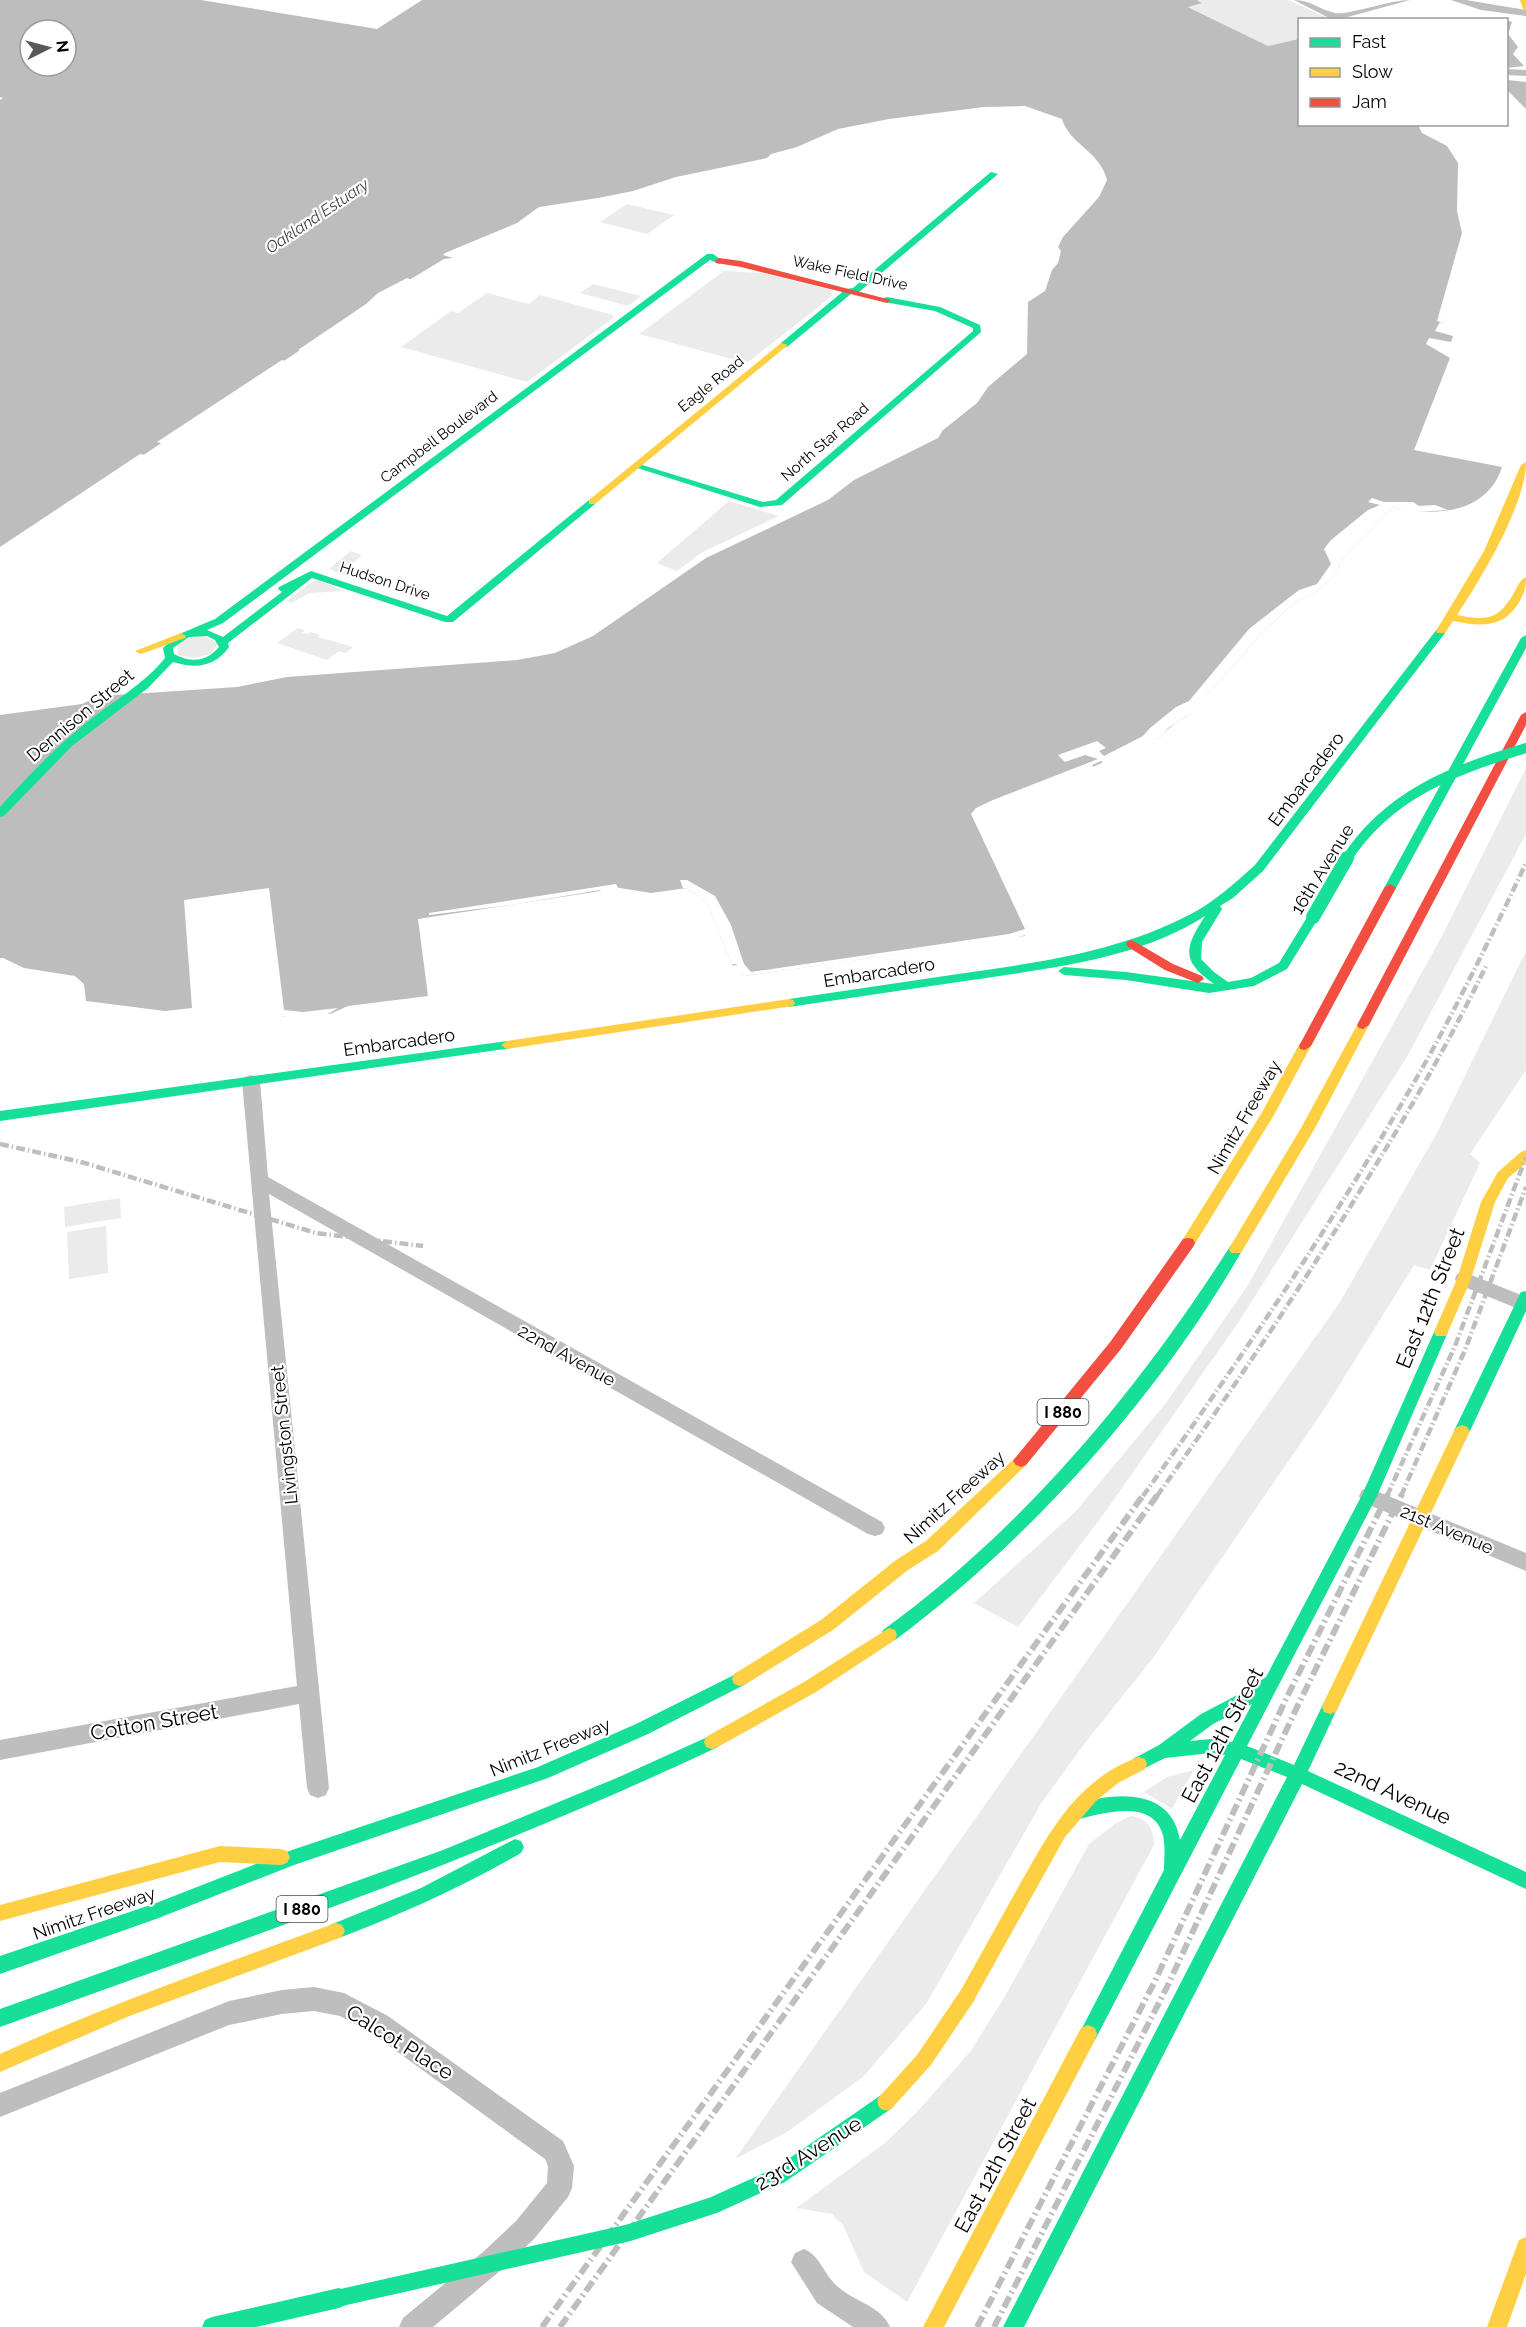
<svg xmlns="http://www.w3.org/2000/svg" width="1526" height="2327" viewBox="0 0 1526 2327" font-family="Raleway,sans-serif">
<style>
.green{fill:#ebebeb}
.water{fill:#bdbdbd;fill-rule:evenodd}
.pier{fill:#fff}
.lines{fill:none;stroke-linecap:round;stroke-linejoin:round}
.street{fill:#bebebe;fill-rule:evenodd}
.fast{fill:#16e098;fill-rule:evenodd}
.slow{fill:#ffcf43;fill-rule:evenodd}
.jam{fill:#f24e42;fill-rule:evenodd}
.rail-far1{stroke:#bebebe;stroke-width:4.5;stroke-dasharray:9 3 1.5 3;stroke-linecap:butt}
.rail{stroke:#bebebe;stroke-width:6;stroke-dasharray:12 4 2 4;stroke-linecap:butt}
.fast-bridge-far2{stroke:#16e098;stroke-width:10}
.fast-bridge-far1{stroke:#16e098;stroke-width:14}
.fast-bridge{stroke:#16e098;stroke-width:17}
.slow-bridge{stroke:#ffcf43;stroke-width:17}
.labels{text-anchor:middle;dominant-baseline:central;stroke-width:4.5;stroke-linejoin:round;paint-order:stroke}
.far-street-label{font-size:15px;fill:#000;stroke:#fff}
.far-water-label{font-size:16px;font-style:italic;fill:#424242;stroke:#fff}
.shield{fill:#fff;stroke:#4c4c4c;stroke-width:1.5}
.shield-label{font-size:16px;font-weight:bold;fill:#000}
.street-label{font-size:18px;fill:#000;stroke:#fff}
.near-street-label{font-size:21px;fill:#000;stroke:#fff}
</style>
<rect width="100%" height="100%" fill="#fff"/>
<g class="green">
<path d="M 1197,0 L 1288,0 L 1330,19 L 1300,20 L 1299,45 L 1289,41 L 1268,46 L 1187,6 L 1201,2 Z"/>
<path d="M 627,204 L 674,215 L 647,234 L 600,222 Z"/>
<path d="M 724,271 L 763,273 L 831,290 L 832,296 L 747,363 L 639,334 Z"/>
<path d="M 593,284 L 641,296 L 628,306 L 580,293 Z"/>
<path d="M 487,293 L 529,304 L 540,295 L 613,315 L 613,318 L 527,382 L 401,347 L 451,311 L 458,313 Z"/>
<path d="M 729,501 L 779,516 L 701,553 L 677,571 L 657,563 Z"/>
<path d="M 351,551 L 362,555 L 353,563 L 355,569 L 347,576 L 329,569 Z"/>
<path d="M 313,581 L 319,581 L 344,591 L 310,593 L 291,603 L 286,601 Z"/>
<path d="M 298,628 L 305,630 L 302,633 L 308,634 L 311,632 L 320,635 L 318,637 L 353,647 L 346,653 L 339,651 L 327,660 L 277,643 Z"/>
<path d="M 201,635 L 218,643 L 211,654 L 194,658 L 178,655 L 177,643 Z"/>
<path d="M 1526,768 L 1526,834 L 1408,1055 L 1238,1323 L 1103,1515 L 1018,1627 L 974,1603 L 1075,1512 L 1166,1403 L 1248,1285 L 1441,938 Z"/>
<path d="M 1526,951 L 1526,1070 L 1470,1154 L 1480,1163 L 1430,1270 L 1414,1265 L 1327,1405 L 1153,1658 L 1085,1743 L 1042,1802 L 926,2004 L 863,2077 L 787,2132 L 735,2159 L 1340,1302 L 1437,1133 Z"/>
<path d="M 120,1198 L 121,1218 L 65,1227 L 64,1207 Z"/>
<path d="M 106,1226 L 108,1273 L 69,1279 L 67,1232 Z"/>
<path d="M 1194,1770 L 1172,1809 L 1144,1792 L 1167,1777 Z"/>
<path d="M 1131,1816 C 1148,1819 1153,1827 1154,1845 L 907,2302 L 864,2272 L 843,2225 L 832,2214 L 796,2208 L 885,2143 L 916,2113 L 970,2052 L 1004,1998 L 1089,1844 L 1116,1823 Z"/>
</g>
<g class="water">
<path d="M 0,0 L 201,0 L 377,29 L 422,0 L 1197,0 L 1202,3 L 1188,7 L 1268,46 L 1299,39 L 1300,124 L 1426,125 L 1459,153 L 1464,252 L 1445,323 L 1440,322 L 1435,331 L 1453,336 L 1451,342 L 1429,338 L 1426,344 L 1450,358 L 1414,450 L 1502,467 C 1487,514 1435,517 1393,507 L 1340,561 L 1339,571 L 1314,594 L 1296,601 L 1262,633 L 1208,694 C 1198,715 1174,719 1161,737 L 979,817 L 1028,928 L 1025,936 L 744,976 L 732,964 L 707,903 L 687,888 L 651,893 L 620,888 L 418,919 L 428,996 L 348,1006 L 330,1014 L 302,1016 L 160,1019 L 77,1007 L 71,983 L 0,966 L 0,715 L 82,704 L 97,697 L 116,695 L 237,687 L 287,677 L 517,660 L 555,653 L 593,636 L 706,558 L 828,500 L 854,480 L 938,438 L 943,430 L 977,403 L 988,387 L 1027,354 L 1028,302 L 1045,291 L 1052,270 L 1058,263 L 1061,251 L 1058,247 L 1063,237 L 1099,197 L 1107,180 C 1100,151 1069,144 1062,119 L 1025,106 L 984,107 L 889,119 L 838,129 L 797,147 L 771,154 L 767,158 L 676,177 L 633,191 L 598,198 L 539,207 L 517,223 L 445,253 L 443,255 L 453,258 L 444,259 L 366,306 L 0,551 L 0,100 L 3,98 L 0,97 ZM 30,30 L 66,30 L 66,66 L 30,66 Z"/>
<path d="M 1505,19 L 1512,22 L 1508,34 L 1518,47 L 1513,54 L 1524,66 L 1507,68 L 1506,20 L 1502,19 Z"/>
<path d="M 1507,80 L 1526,82 L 1526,109 L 1507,90 Z"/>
</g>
<g class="pier">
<path d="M 1418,125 L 1429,125 L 1430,128 L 1434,128 L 1454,145 L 1458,145 L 1469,163 L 1467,177 L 1469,198 L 1466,207 L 1474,230 L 1445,323 L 1437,321 L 1462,233 L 1457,211 L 1458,163 L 1447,146 L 1422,133 Z"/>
<path d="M 407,278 L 414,281 L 382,297 L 305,352 L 298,350 L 366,304 L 378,293 Z"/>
<path d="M 282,360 L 289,362 L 164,444 L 157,442 Z"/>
<path d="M 140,454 L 146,455 L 0,554 L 0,547 Z"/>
<path d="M 1372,498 L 1384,502 L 1413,502 L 1419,506 L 1435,505 L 1448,510 L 1415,512 L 1393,507 L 1340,561 L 1339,571 L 1314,594 L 1296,601 L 1262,633 L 1208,694 L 1202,706 L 1168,728 L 1161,737 L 1111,761 L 1112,763 L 1106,766 L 1101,761 L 1092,765 L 1094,768 L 982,816 L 1028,914 L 1031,928 L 1029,934 L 1015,938 L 744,976 L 733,966 L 738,964 L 732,964 L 707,903 L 687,888 L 683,888 L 680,880 L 687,880 L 715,896 L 731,925 L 744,964 L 751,972 L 1009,934 L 1025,929 L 971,814 L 976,808 L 993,800 L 1098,759 L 1085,755 L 1065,762 L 1058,755 L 1097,741 L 1106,748 L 1099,751 L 1104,756 L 1143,736 L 1150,728 L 1176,707 L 1189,701 L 1249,629 L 1299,590 L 1317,584 L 1331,564 L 1324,549 L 1331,540 L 1368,510 L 1380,505 L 1368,502 Z"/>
<path d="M 616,884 L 620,891 L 603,894 L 600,890 L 517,904 L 429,915 L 429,913 Z"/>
<path d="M 269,888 L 284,1010 L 303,1012 L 338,1008 L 323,1017 L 286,1019 L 285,1016 L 264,1020 L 194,1022 L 193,1019 L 157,1022 L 76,1010 L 69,985 L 27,978 L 0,969 L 0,958 L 3,958 L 24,968 L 75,976 L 84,984 L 86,1001 L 165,1011 L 192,1008 L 184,900 Z"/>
</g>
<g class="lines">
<g class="street">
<path d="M 1294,0 C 1311,0 1320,10 1335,13 C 1345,16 1390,0 1410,0 L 1344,18 L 1345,20 L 1333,20 Z"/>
<path d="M 1451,0 L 1466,0 L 1526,10 L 1526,16 L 1481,10 Z"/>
<path d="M 1506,69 L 1526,70 L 1526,76 L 1506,75 Z"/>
<path d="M 251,1075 L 257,1077 L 260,1081 L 268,1177 L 882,1522 L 885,1528 L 882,1534 L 875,1536 L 868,1534 L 269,1194 L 329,1788 L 326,1795 L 318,1798 L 310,1795 L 307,1788 L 299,1704 L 0,1760 L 0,1740 L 297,1686 L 242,1081 L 245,1077 Z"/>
<path d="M 1464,1272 L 1526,1297 L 1526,1312 L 1457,1284 L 1455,1279 L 1457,1274 Z"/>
<path d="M 1369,1488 L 1526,1553 L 1526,1571 L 1362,1502 L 1359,1496 L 1362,1490 Z"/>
<path d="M 314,1987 L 344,1993 L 388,2016 L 563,2141 L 574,2166 L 572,2188 L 568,2197 L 534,2239 L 501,2270 L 433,2327 L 399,2327 L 403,2318 L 483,2252 L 516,2221 L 547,2183 L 548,2166 L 545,2159 L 370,2032 L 340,2016 L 314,2011 L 282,2014 L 229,2025 L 0,2117 L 0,2093 L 229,2001 L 282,1990 Z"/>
<path d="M 804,2249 C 820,2256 823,2272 835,2284 C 851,2301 881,2305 890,2327 L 853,2327 L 817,2303 L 791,2262 L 795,2253 Z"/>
</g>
<g class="fast">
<path d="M 991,172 L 998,174 L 859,292 L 852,293 L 787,347 L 781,347 L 781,343 L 846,289 L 853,288 Z"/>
<path d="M 707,254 L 713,254 L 723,261 L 719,264 L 710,260 L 223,623 L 207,630 L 223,637 L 282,592 L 278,589 L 279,587 L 311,571 L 447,616 L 589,500 L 595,500 L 595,504 L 453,622 L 445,622 L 312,578 L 228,643 L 229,647 C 215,667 196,669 173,662 L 148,688 L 72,746 L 4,816 L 0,817 L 0,807 C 27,777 55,748 86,723 C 113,701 143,685 165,658 L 163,648 L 177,635 L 215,619 ZM 207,636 L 215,640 L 219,647 C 206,662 191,663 174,654 L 173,648 L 189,637 Z"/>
<path d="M 887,297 L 940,307 L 980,325 L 981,332 L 782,505 L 760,507 L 631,466 L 639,464 L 763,502 L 776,500 L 973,331 L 973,328 L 935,311 L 884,302 L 884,298 Z"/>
<path d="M 1441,628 L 1446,631 L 1445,633 L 1263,871 L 1233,898 L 1220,906 L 1222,909 L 1202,942 L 1201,959 L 1214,972 L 1228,982 L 1251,978 L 1279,963 L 1309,914 L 1317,914 L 1319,917 L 1287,969 L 1254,986 L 1209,993 L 1126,980 L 1064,975 L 1058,971 L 1064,967 L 1126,972 L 1214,984 C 1180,961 1185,947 1205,916 C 1138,960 1043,969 965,981 C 906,990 848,998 789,1007 L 783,1003 L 789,999 C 848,990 906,982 965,973 C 1042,962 1120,951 1189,915 C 1214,902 1234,884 1255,865 L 1437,629 Z"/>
<path d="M 1526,635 L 1526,648 L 1396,888 L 1394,891 L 1386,891 L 1384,888 L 1521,638 Z"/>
<path d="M 507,1041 L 512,1042 L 513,1045 L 512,1048 L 0,1121 L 0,1111 Z"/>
<path d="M 1236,1244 L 1241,1245 L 1243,1249 C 1159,1396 1031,1539 895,1640 L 889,1642 L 883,1640 L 881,1635 L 883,1630 C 1025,1527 1137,1392 1231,1245 Z"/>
<path d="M 1526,1291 L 1526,1311 L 1470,1431 L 1467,1435 L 1462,1437 L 1457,1435 L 1454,1431 L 1519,1296 L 1521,1292 Z"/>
<path d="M 1441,1327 L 1446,1328 L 1448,1332 L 1377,1496 L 1247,1746 L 1294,1765 L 1324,1702 L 1330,1700 L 1336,1702 L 1338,1707 L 1308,1771 L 1526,1872 L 1526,1889 L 1302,1784 L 1024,2327 L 1003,2327 L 1287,1777 L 1241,1759 L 1095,2040 L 1088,2043 L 1081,2040 L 1079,2034 L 1164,1870 C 1164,1858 1166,1844 1162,1832 C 1150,1798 1100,1814 1075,1820 L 1069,1817 L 1066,1812 L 1069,1807 C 1109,1792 1171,1785 1180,1840 L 1225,1755 L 1211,1753 L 1165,1758 L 1139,1771 L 1133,1769 L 1131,1764 L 1133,1759 L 1159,1745 L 1201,1714 L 1245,1691 L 1266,1677 L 1362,1495 L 1434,1332 L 1436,1328 ZM 1252,1704 L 1232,1742 L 1211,1739 L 1190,1741 L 1213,1724 Z"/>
<path d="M 740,1672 L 746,1674 L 748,1679 L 746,1684 L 648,1734 L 548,1778 L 294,1865 L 156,1919 L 0,1974 L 0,1956 L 156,1903 L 292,1850 L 538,1767 L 636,1724 Z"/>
<path d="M 712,1735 L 718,1737 L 720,1742 L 718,1747 C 485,1857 242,1940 0,2027 L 0,2009 L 443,1850 L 619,1777 Z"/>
<path d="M 515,1839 L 521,1841 L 524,1847 L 521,1853 C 462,1887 400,1915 336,1939 L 330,1937 L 327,1931 L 330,1925 L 421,1888 Z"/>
<path d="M 339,2288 L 346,2291 L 349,2298 L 346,2305 L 339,2308 L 256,2327 L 202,2327 L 205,2320 L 212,2317 Z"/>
</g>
<g class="slow">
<path d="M 1520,0 L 1526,0 L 1526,11 L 1523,9 Z"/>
<path d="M 781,343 L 788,345 L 595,504 L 589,504 L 589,500 Z"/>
<path d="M 1526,462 C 1526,504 1481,579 1457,615 C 1488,621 1499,620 1515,591 C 1518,585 1520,580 1526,577 C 1526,588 1524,594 1518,604 C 1502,629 1479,626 1453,621 L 1445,633 L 1437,633 L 1436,631 L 1484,551 L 1521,465 Z"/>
<path d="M 181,633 L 186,636 L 185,638 L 144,653 L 140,654 L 135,651 Z"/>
<path d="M 789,999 L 793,1000 L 795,1003 L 793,1006 L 507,1049 L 501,1045 L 507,1041 Z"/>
<path d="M 1363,1021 L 1369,1025 L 1315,1128 L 1241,1253 L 1231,1253 L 1229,1249 L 1231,1245 L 1301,1128 L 1357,1025 Z"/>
<path d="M 1305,1042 L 1311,1046 L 1274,1115 L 1193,1247 L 1183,1247 L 1181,1243 L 1183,1239 L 1261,1114 L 1300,1043 Z"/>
<path d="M 1526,1150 L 1526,1163 L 1508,1178 L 1495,1202 L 1471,1279 L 1448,1332 L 1446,1336 L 1436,1336 L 1434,1332 L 1457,1279 L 1481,1202 L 1498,1172 L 1521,1152 Z"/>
<path d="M 1462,1425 L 1467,1427 L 1470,1431 L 1336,1712 L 1330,1714 L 1324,1712 L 1322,1707 L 1324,1702 L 1454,1431 L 1457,1427 Z"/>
<path d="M 1021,1455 L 1026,1457 L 1029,1461 L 1026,1465 L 938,1551 L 908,1570 L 833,1630 L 746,1684 L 740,1686 L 734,1684 L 732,1679 L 734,1674 L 821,1620 L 896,1560 L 926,1541 L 1016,1457 Z"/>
<path d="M 889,1628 L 895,1630 L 897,1635 L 895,1640 L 816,1692 L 718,1747 L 712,1749 L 706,1747 L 704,1742 L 706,1737 L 804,1682 Z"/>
<path d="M 1139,1757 L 1145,1759 L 1147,1764 L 1145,1769 L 1118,1783 L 1096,1801 L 1065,1837 L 973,2002 L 967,2005 L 961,2002 L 958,1996 L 961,1990 C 979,1958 997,1925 1015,1893 C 1047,1837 1074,1780 1139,1757 Z"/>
<path d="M 220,1846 L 281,1849 L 287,1851 L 290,1857 L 287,1863 L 281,1865 L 220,1862 L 0,1921 L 0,1905 Z"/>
<path d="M 336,1923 L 342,1925 L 345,1931 L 342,1937 L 127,2017 L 0,2072 L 0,2054 C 110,2004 223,1964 336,1923 Z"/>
<path d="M 1088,2025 L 1095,2028 L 1097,2034 L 1095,2040 L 944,2327 L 923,2327 L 1081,2028 Z"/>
<path d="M 1526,2237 L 1526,2274 L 1507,2327 L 1487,2327 L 1519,2240 Z"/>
</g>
<g class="jam">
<path d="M 719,258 L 741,261 L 891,300 L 887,303 L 741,267 L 716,263 L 715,261 Z"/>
<path d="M 1526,712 L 1526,725 L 1369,1025 L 1363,1029 L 1359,1028 L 1357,1025 L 1521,715 Z"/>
<path d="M 1390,884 L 1396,888 L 1311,1046 L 1305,1050 L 1300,1049 L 1299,1046 L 1384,888 Z"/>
<path d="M 1132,940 L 1173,964 L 1202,976 L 1204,979 L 1198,983 L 1165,970 L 1128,947 L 1126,944 L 1128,941 Z"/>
<path d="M 1188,1238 L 1193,1239 L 1195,1243 L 1193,1247 L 1121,1349 L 1026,1465 L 1021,1467 L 1016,1465 L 1013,1461 L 1016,1457 L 1111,1341 L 1183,1239 Z"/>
</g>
<g class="rail-far1">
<path d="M 0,1144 L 81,1162 L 316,1233 L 423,1246"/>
<path d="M 1143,1496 C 1244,1354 1342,1210 1428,1058 C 1463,994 1495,929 1526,863"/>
<path d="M 1157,1496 C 1229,1395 1298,1292 1363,1186 C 1408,1113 1450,1041 1487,964"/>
<path d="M 1387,1496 L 1455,1346 L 1526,1157"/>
<path d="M 1401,1496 L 1465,1350 L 1526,1187"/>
</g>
<g class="rail">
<path d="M 542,2327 L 1144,1494"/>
<path d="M 560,2327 L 1158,1494"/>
<path d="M 977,2327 L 1155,1981 L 1286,1699 L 1388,1494"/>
<path d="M 994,2327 L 1167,1987 L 1298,1705 L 1402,1494"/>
</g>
<path class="fast-bridge-far2" d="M 1346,860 C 1387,795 1455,769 1526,748"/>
<path class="fast-bridge-far1" d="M 1313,917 L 1347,858"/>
<path class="fast-bridge" d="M 339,2298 L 628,2233 L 714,2205 L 780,2175 L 886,2102"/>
<path class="slow-bridge" d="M 886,2102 L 924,2060 L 967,1996"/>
</g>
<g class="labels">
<g class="far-street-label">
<text transform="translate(850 273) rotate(12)">Wake Field Drive</text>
<text transform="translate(711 384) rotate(-39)">Eagle Road</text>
<text transform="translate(439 437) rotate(-37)">Campbell Boulevard</text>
<text transform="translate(825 442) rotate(-41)">North Star Road</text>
<text transform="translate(385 581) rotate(18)">Hudson Drive</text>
</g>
<g class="far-water-label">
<text transform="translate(317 216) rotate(-34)">Oakland Estuary</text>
</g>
<g class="shield">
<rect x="1037.5" y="1399" width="51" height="26" rx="4.5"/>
<rect x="276.5" y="1896" width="51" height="26" rx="4.5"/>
</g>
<g class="shield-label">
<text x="1063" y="1412">I 880</text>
<text x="302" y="1909">I 880</text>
</g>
<g class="street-label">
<text transform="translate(80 715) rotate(-40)">Dennison Street</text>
<text transform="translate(1306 779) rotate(-53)">Embarcadero</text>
<text transform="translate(1322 869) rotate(-58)">16th Avenue</text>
<text transform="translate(879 972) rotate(-9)">Embarcadero</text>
<text transform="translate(399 1042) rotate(-8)">Embarcadero</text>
<text transform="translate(1244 1117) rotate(-60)">Nimitz Freeway</text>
<text transform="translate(567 1355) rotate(29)">22nd Avenue</text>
<text transform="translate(284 1435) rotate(-96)">Livingston Street</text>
<text transform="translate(954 1497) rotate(-42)">Nimitz Freeway</text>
<text transform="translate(1447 1529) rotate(23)">21st Avenue</text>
<text transform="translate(550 1747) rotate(-22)">Nimitz Freeway</text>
<text transform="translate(94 1913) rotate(-19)">Nimitz Freeway</text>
</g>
<g class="near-street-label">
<text transform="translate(1430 1298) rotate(-68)">East 12th Street</text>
<text transform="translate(154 1722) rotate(-10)">Cotton Street</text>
<text transform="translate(1222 1735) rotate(-62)">East 12th Street</text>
<text transform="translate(1393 1792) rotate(25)">22nd Avenue</text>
<text transform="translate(400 2042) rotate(32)">Calcot Place</text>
<text transform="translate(808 2153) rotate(-32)">23rd Avenue</text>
<text transform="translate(995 2165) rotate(-62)">East 12th Street</text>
</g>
</g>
<rect x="1298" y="18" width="210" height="108" fill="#ffffff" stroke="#999999" stroke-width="1.5"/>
<rect x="1310" y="38" width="30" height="9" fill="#16e098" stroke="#999999" stroke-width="1.5"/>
<text x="1352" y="48" font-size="18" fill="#000000">Fast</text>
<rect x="1310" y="68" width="30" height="9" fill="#ffcf43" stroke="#999999" stroke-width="1.5"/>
<text x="1352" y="78" font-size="18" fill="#000000">Slow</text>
<rect x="1310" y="98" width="30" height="9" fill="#f24e42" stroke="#999999" stroke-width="1.5"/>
<text x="1352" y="108" font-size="18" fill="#000000">Jam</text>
<g transform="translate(48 48) rotate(84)"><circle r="28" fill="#ffffff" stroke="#999999" stroke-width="1.5"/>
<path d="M0-4.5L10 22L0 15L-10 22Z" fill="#595959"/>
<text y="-9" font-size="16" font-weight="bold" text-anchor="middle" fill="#000000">N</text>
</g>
</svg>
